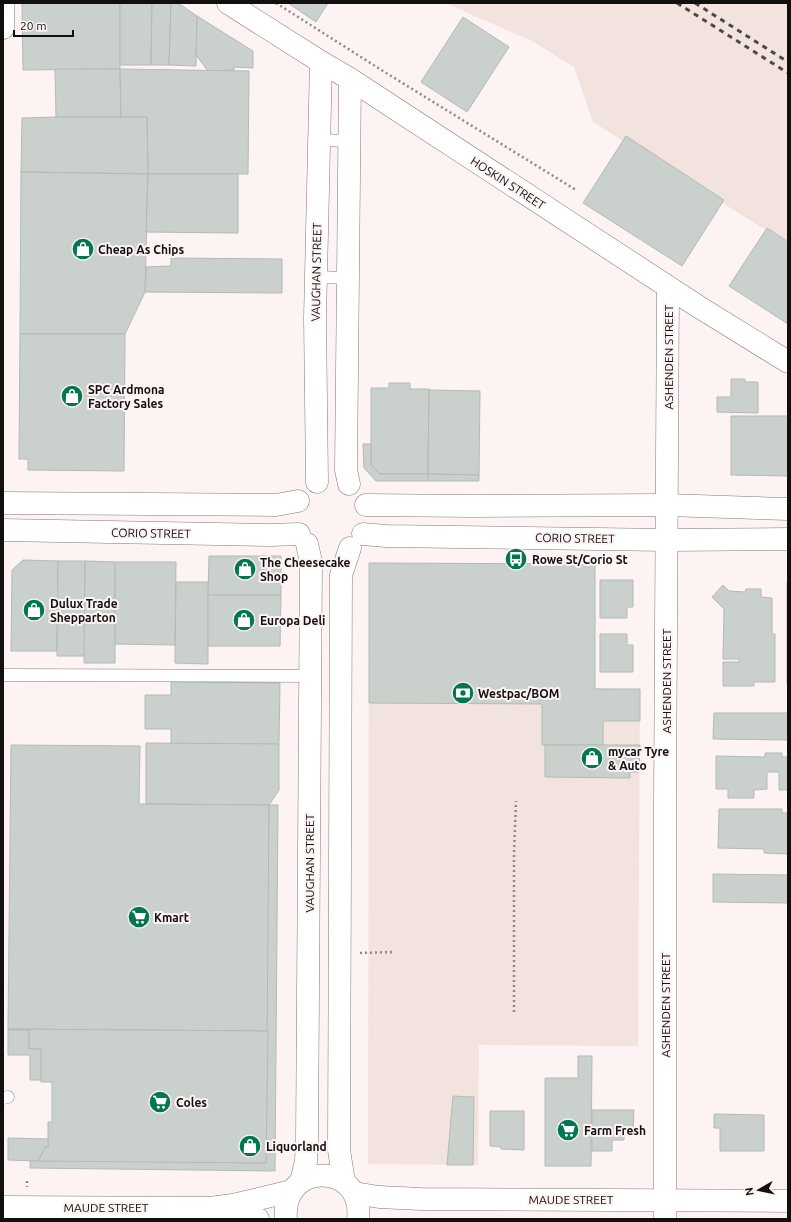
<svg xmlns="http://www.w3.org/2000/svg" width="791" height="1222" viewBox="0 0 791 1222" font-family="Ubuntu,sans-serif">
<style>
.built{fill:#f3e3df}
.building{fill:#cad1cd;stroke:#b3bab6}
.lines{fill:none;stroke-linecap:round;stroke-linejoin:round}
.lane-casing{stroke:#817a78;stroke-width:13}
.street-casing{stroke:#817a78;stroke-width:23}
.path{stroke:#8e8887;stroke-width:2.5;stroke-dasharray:2 3;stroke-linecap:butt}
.lane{stroke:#fff;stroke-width:12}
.street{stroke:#fff;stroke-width:22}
.rail{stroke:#4c4847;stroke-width:3;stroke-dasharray:5 5;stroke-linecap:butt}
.labels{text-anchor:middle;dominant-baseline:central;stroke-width:4;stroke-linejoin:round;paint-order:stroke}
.street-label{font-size:12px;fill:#12100f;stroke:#fcf3f2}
.poi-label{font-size:12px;font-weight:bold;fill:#12100f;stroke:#fcf3f2;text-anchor:start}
</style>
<rect width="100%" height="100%" fill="#fcf3f2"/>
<g class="built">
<path d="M 445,3 L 788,3 L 788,244 L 593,122 L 574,67 L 532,41 Z"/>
<path d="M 369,563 L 595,564 L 595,688 L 640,689 L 638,1046 L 479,1045 L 478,1165 L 368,1164 Z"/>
</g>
<g class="building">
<path d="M 22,3 L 120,3 L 120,69 L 23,70 Z"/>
<path d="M 120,3 L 152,3 L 151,65 L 120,65 Z"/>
<path d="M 152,3 L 171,3 L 169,65 L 151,65 Z"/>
<path d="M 171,3 L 178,3 L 197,16 L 196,66 L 169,65 Z"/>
<path d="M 288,3 L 328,3 L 316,22 Z"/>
<path d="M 197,16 L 253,51 L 253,68 L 234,67 L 234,70 L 208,71 L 196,55 Z"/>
<path d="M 463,17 L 509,47 L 467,112 L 421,82 Z"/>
<path d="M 55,69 L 120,69 L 121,117 L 56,117 Z"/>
<path d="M 120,69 L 249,71 L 248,174 L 148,174 L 147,117 L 121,117 Z"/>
<path d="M 56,117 L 147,117 L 148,174 L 21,172 L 22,118 Z"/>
<path d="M 626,136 L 724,200 L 682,266 L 583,203 Z"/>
<path d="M 21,172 L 148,174 L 145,292 L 125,334 L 20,334 Z"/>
<path d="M 148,174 L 238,174 L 238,233 L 146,232 Z"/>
<path d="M 767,228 L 788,242 L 788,324 L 729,286 Z"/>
<path d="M 171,258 L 282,259 L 282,293 L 145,292 L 146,267 L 171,266 Z"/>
<path d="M 20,334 L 125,334 L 124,471 L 28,470 L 28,459 L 19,459 Z"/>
<path d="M 731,379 L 745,379 L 745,382 L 758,382 L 758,413 L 717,412 L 717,397 L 731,397 Z"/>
<path d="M 389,383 L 410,383 L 410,389 L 429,389 L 428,474 L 380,474 L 371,465 L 371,388 L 389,388 Z"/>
<path d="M 429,390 L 480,391 L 479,475 L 428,474 Z"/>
<path d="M 731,416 L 788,416 L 788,476 L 731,475 Z"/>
<path d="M 363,444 L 371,444 L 371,465 L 380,474 L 428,474 L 428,481 L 376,481 L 364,468 Z"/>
<path d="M 428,474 L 479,475 L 479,481 L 428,481 Z"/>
<path d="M 209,556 L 281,556 L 281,595 L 208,595 Z"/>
<path d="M 23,560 L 58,561 L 57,651 L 11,651 L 12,570 Z"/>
<path d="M 58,561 L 85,561 L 85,656 L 57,656 Z"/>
<path d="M 85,561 L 115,562 L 115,663 L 84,663 Z"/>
<path d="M 115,562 L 176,562 L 175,645 L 115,644 Z"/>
<path d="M 369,563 L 595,564 L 595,689 L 640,689 L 640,721 L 603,721 L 603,745 L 542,745 L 542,704 L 369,703 Z"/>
<path d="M 600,580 L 633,580 L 633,607 L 627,607 L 627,618 L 600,618 Z"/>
<path d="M 176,582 L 208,582 L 208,664 L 175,663 Z"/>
<rect x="787" y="583" width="1" height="100"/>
<path d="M 723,585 L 729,591 L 745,592 L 746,589 L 761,589 L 761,597 L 772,598 L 772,634 L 775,634 L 775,682 L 754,682 L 754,686 L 723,686 L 723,662 L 739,662 L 739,659 L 723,659 L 724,609 L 712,597 Z"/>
<path d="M 208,595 L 281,595 L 280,646 L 208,646 Z"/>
<path d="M 600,634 L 627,634 L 627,645 L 633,645 L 633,672 L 600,672 Z"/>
<path d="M 171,682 L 280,683 L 279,744 L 171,744 L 171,729 L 145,729 L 145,695 L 171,695 Z"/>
<path d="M 714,713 L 788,713 L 788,740 L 713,739 Z"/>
<path d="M 146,743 L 279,744 L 279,790 L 269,805 L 146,804 Z"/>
<path d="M 11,745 L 140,746 L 139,804 L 269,805 L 268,1031 L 8,1029 Z"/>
<path d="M 545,745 L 640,745 L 639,772 L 630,772 L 630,778 L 545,777 Z"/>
<path d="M 765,753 L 782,753 L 782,757 L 788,757 L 788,790 L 779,790 L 779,772 L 767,772 L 767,789 L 754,790 L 754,798 L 728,798 L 728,789 L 716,789 L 716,756 L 765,757 Z"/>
<path d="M 269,805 L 278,805 L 275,1171 L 30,1168 L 30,1160 L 266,1163 Z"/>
<path d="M 719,809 L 782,809 L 782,813 L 788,813 L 788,854 L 764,853 L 764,849 L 718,848 Z"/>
<path d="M 713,874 L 788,875 L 788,903 L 713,902 Z"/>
<path d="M 8,1029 L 268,1031 L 266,1163 L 38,1161 L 45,1147 L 48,1147 L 48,1122 L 52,1122 L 52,1082 L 41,1082 L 41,1049 L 29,1049 L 29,1030 L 8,1030 Z"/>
<path d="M 8,1030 L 29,1030 L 29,1049 L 41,1049 L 41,1080 L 30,1080 L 30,1055 L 8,1055 Z"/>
<path d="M 578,1056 L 592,1056 L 591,1166 L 545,1166 L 545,1078 L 578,1078 Z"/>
<path d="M 453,1096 L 474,1097 L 473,1165 L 447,1165 Z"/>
<path d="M 592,1110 L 634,1110 L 633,1131 L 624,1131 L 624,1140 L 612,1140 L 612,1151 L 592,1151 Z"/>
<path d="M 490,1111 L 524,1111 L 524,1150 L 501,1149 L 501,1147 L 490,1146 Z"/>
<path d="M 714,1114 L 764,1115 L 764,1151 L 720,1151 L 720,1128 L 714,1128 Z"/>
<path d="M 8,1138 L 48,1139 L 48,1147 L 45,1147 L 38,1161 L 8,1160 Z"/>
</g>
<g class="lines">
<g class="lane-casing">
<g id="lane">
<path d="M 319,140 L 349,141"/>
<path d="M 316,277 L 348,278"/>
<path d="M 3,675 L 310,676"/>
<path d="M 3,1098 L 8,1097"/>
</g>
</g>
<g class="street-casing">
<g id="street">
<path d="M 228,3 L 321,62 L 350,79 L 699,307 L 788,362"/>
<path d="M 3,28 L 3,3"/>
<path d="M 317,482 L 315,318 L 321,62"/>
<path d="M 349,484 L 346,470 L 350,79"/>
<path d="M 3,503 L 276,505 L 298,501"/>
<path d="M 366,505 L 472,506 L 667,505 L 788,509"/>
<path d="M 3,530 L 270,535 L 299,534"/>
<path d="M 363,534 L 386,536 L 666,540 L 788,539"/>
<path d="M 301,1182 L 306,1161 L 307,1140 L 311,562 L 307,544"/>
<path d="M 344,1182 L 339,1150 L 341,575 L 350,548"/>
<path d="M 354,1193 L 379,1197 L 421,1199 L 788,1201"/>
<path d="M 3,1207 L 210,1208 L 233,1205 L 292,1191"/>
<path d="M 221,1211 L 258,1219"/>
<path d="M 286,1219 C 281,1160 365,1162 358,1219"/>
<path d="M 665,1219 L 665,799 L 668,287"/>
</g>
</g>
<g class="path">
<path d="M 276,3 L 383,71 L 576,190"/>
<path d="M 360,953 L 395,952"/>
<path d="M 514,1012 L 514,854 L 516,801"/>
<path d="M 27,1181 L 27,1187"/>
</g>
<use href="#lane" class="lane"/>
<use href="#street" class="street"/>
<g class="rail">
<path d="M 677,3 L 788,73"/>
<path d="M 695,3 L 788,62"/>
</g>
</g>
<defs>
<g id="shop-disc" transform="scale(1.15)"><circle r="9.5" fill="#007651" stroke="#fcf3f2"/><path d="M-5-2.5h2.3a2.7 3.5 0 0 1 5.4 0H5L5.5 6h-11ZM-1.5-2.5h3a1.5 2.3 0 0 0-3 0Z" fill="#fff"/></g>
<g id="bus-disc" transform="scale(1.15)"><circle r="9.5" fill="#007651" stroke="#fcf3f2"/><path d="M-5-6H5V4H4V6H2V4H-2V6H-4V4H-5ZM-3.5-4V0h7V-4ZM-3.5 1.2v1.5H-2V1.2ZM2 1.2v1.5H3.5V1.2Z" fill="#fff"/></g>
<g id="bank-disc" transform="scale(1.15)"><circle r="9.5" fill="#007651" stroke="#fcf3f2"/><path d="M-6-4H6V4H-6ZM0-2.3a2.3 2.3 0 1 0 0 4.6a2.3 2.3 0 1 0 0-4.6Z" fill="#fff"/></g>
<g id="supermarket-disc" transform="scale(1.15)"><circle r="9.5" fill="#007651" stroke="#fcf3f2"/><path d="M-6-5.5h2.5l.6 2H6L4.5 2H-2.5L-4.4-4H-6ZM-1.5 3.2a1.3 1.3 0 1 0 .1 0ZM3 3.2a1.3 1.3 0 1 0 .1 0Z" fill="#fff"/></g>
</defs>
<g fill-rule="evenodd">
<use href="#shop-disc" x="83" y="249"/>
<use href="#shop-disc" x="72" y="396"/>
<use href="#bus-disc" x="516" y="559"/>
<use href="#shop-disc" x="245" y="569"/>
<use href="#shop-disc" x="34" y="610"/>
<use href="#shop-disc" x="244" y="620"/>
<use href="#bank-disc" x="463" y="693"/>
<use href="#shop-disc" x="592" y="758"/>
<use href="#supermarket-disc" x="139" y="917"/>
<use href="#supermarket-disc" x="160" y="1102"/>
<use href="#supermarket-disc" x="568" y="1130"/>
<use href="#shop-disc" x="250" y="1146"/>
</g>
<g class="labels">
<g class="street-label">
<text transform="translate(508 183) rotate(33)">HOSKIN STREET</text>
<text transform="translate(316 272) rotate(-89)">VAUGHAN STREET</text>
<text transform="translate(668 357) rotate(-90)">ASHENDEN STREET</text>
<text transform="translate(151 533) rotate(1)">CORIO STREET</text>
<text transform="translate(575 538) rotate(1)">CORIO STREET</text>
<text transform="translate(666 681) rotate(-90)">ASHENDEN STREET</text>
<text transform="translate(309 863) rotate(-90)">VAUGHAN STREET</text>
<text transform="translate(665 1005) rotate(-90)">ASHENDEN STREET</text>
<text x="571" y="1199">MAUDE STREET</text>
<text x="106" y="1207">MAUDE STREET</text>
</g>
<g class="poi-label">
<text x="98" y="249">Cheap As Chips</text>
<text x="88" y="389">SPC Ardmona<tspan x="88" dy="14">Factory Sales</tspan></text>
<text x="532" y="559">Rowe St/Corio St</text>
<text x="260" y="562">The Cheesecake<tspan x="260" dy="14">Shop</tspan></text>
<text x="50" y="603">Dulux Trade<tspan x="50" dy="14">Shepparton</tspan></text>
<text x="260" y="620">Europa Deli</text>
<text x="478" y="693">Westpac/BOM</text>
<text x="608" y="751">mycar Tyre<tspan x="608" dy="14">&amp; Auto</tspan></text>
<text x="154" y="917">Kmart</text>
<text x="176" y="1102">Coles</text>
<text x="584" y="1130">Farm Fresh</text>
<text x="266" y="1146">Liquorland</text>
</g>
</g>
<rect width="791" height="1222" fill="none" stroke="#12100f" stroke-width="8"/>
<g transform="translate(759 1190) rotate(261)" stroke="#fcf3f2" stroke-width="3" paint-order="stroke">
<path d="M0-3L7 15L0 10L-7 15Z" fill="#12100f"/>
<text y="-6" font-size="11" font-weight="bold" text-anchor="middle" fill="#12100f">N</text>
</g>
<path d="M14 30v6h59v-6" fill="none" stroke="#12100f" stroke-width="2"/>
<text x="20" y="30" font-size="12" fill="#12100f" stroke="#fcf3f2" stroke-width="3" paint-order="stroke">20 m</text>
</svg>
